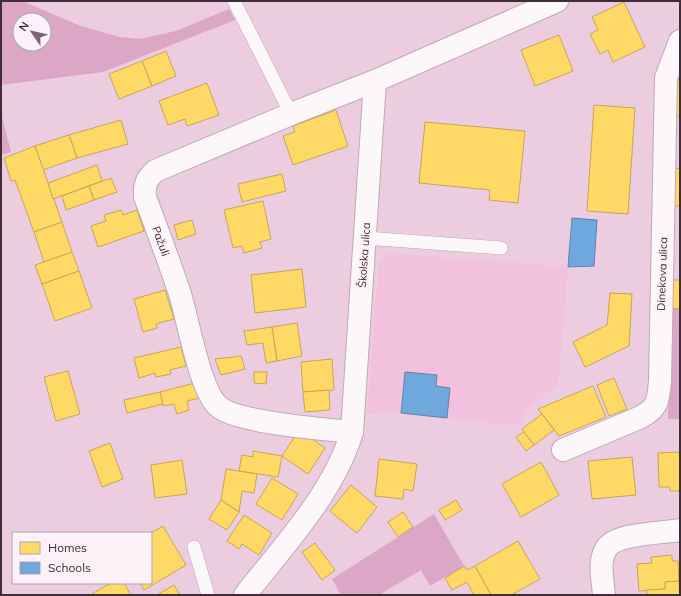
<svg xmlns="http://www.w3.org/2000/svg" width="681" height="596" viewBox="0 0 681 596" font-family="Mulish,sans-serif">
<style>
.built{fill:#f2c1de}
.green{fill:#dca6c7;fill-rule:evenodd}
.homes{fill:#ffd966;stroke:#c6a558}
.schools{fill:#6fa8dc;stroke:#6282ab}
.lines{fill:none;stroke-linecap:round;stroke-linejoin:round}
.service-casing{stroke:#c1a8b6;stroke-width:14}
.minor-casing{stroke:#c1a8b6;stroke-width:24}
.service{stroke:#fcf8fa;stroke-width:13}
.minor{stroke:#fcf8fa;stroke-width:22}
.labels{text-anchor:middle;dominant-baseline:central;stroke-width:4;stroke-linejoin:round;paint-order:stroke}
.street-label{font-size:11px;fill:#422b39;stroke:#fdf1f8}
</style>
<rect width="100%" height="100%" fill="#eccddf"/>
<path class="built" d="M 389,253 L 568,267 L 558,384 L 532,406 L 516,426 L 401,413 L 367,414 L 379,263 Z"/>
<g class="green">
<path d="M 1,1 L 22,1 L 81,26 L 120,37 L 140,39 L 176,31 L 229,9 L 235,20 L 103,72 L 1,85 ZM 20,20 L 44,20 L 44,44 L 20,44 Z"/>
<path d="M 1,113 L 11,152 L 1,155 Z"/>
<path d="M 670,308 L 680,309 L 680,419 L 668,419 Z"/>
<path d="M 434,514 L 464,566 L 430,586 L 421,570 L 379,595 L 341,595 L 332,579 Z"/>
</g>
<g class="homes">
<path d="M 624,2 L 645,47 L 613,62 L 608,50 L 600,54 L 590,34 L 598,30 L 592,17 Z"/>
<path d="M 559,35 L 573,71 L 535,86 L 521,50 Z"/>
<path d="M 166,51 L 176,76 L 152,86 L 142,61 Z"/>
<path d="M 142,61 L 152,86 L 119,99 L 109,74 Z"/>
<path d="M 677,79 L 680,79 L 680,116 L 675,116 Z"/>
<path d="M 207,83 L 219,115 L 187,126 L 185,119 L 168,125 L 159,101 Z"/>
<path d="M 594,105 L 635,108 L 628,214 L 587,211 Z"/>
<path d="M 336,110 L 348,146 L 293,165 L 283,136 L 295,132 L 293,126 Z"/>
<path d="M 121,120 L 128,144 L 77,158 L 69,135 Z"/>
<path d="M 425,122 L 525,131 L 518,203 L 489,200 L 490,190 L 419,183 Z"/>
<path d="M 69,135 L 77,158 L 43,170 L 35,146 Z"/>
<path d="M 35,146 L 62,222 L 34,232 L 15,180 L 11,181 L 4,158 Z"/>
<path d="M 97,165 L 102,181 L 53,199 L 48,183 Z"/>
<path d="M 675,168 L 680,169 L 680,206 L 673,206 Z"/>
<path d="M 282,174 L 286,191 L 242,202 L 238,184 Z"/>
<path d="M 111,178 L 117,192 L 94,200 L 89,186 Z"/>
<path d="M 89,186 L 94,200 L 66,210 L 62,196 Z"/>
<path d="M 263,201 L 271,239 L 260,242 L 262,248 L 244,253 L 242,246 L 233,248 L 224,210 Z"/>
<path d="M 121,210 L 123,215 L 137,210 L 144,231 L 98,247 L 91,226 L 106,221 L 104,215 Z"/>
<path d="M 192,220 L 196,234 L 178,240 L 174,225 Z"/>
<path d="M 62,222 L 72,252 L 44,262 L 34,232 Z"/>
<path d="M 72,252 L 79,271 L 42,284 L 35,265 Z"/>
<path d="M 302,269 L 306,307 L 255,313 L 251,275 Z"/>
<path d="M 79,271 L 92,308 L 55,321 L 42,284 Z"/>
<path d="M 671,280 L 680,280 L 680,309 L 670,308 Z"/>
<path d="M 165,290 L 174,319 L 156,324 L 157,328 L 143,332 L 134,299 Z"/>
<path d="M 610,293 L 632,294 L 629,346 L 585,367 L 573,342 L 607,325 Z"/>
<path d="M 297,323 L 302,356 L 277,361 L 272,327 Z"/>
<path d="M 272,327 L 277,361 L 266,363 L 263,343 L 247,345 L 244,331 Z"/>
<path d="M 181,347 L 186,366 L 170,370 L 171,374 L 156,377 L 155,373 L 139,378 L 134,358 Z"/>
<path d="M 241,356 L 245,369 L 221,375 L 215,359 Z"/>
<path d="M 332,359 L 334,390 L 303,392 L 301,362 Z"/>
<path d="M 68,371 L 80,414 L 56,421 L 44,377 Z"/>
<path d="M 254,372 L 267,372 L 266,384 L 254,383 Z"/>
<path d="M 614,378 L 627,409 L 609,416 L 597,385 Z"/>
<path d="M 195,383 L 199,398 L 187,401 L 189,410 L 177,414 L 174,404 L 163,406 L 160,392 Z"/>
<path d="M 593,386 L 606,417 L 559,436 L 538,409 Z"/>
<path d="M 329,390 L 330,410 L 305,412 L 303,392 Z"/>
<path d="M 160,392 L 163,404 L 127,413 L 124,400 Z"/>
<path d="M 542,414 L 554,430 L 534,445 L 522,429 Z"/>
<path d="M 299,430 L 325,448 L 308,474 L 282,456 Z"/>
<path d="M 524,432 L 534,445 L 526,451 L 516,437 Z"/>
<path d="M 110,443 L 123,479 L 102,487 L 89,451 Z"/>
<path d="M 253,451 L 282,456 L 278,477 L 239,471 L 242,455 L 253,457 Z"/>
<path d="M 680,452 L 680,491 L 670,491 L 670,487 L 659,487 L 658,453 Z"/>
<path d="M 632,457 L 636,495 L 592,499 L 588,461 Z"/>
<path d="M 379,459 L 417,464 L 413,491 L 404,489 L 403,499 L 375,496 Z"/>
<path d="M 182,460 L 187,494 L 155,498 L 151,465 Z"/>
<path d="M 541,462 L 559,495 L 521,517 L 502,484 Z"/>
<path d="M 226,469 L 257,474 L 254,493 L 242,491 L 239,512 L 221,500 Z"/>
<path d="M 272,478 L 298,494 L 282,520 L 256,504 Z"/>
<path d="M 351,485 L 377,507 L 357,533 L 330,511 Z"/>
<path d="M 221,500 L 239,512 L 227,530 L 209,519 Z"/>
<path d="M 456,500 L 462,510 L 445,520 L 439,510 Z"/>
<path d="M 403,512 L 413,527 L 398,537 L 388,522 Z"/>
<path d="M 244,515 L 272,533 L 259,555 L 242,544 L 239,549 L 227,541 Z"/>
<path d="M 163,526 L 186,565 L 144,590 L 140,583 L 151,583 L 151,533 Z"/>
<path d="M 518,541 L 540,579 L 511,595 L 491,595 L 475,566 Z"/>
<path d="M 315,543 L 335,570 L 322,580 L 302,552 Z"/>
<path d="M 672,555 L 672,561 L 678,561 L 679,581 L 665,582 L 665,589 L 639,591 L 637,564 L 652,563 L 651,557 Z"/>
<path d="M 464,566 L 467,570 L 475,566 L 491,595 L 474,595 L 467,582 L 452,590 L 445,578 Z"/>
<path d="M 679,581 L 680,595 L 647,595 L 646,590 L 665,589 L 665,582 Z"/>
<path d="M 111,583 L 124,583 L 131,595 L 90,595 Z"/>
<path d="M 174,585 L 180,595 L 157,595 Z"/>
</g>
<g class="schools">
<path d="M 572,218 L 597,220 L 594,266 L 568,267 Z"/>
<path d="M 405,372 L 437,375 L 436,386 L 450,388 L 447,418 L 401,413 Z"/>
</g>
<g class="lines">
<g class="service-casing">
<g id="service">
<path d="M 234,1 L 291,114"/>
<path d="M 365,238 L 501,248"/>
<path d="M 194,547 L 208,595"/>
</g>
</g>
<g class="minor-casing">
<g id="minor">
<path d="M 352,432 C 324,429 239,423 219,407 C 200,392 188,319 180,294 C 169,261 157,229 145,197 C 144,185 146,180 155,171 L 291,114 L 375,81"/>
<path d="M 563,450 L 641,417 C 659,407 658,400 660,381 L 666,78 L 680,41"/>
<path d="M 245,595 C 285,544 333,494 352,432 L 375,81 L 557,1"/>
<path d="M 604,595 C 603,581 598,562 606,549 C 615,533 663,533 680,530"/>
</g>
</g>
<use href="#service" class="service"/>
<use href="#minor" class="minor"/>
</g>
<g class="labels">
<g class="street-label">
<text transform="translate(161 241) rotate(70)">Pažuli</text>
<text transform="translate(364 255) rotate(-86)">Školska ulica</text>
<text transform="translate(662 274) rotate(-88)">Dinekova ulica</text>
</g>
</g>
<rect width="681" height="596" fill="none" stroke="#422b39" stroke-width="4"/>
<rect x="12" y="532" width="140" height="52" fill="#fdf1f8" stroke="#b2a2ac"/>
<rect x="20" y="542" width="20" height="12" fill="#ffd966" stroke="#b2a2ac"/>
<text x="48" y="552" font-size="12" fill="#422b39">Homes</text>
<rect x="20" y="562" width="20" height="12" fill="#6fa8dc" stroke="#b2a2ac"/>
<text x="48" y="572" font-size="12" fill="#422b39">Schools</text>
<g transform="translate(32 32) rotate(304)"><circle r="19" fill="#fdf1f8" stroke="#b2a2ac"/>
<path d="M0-3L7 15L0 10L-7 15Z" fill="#7e6473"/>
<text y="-6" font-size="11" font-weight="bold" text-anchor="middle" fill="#422b39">N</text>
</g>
</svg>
